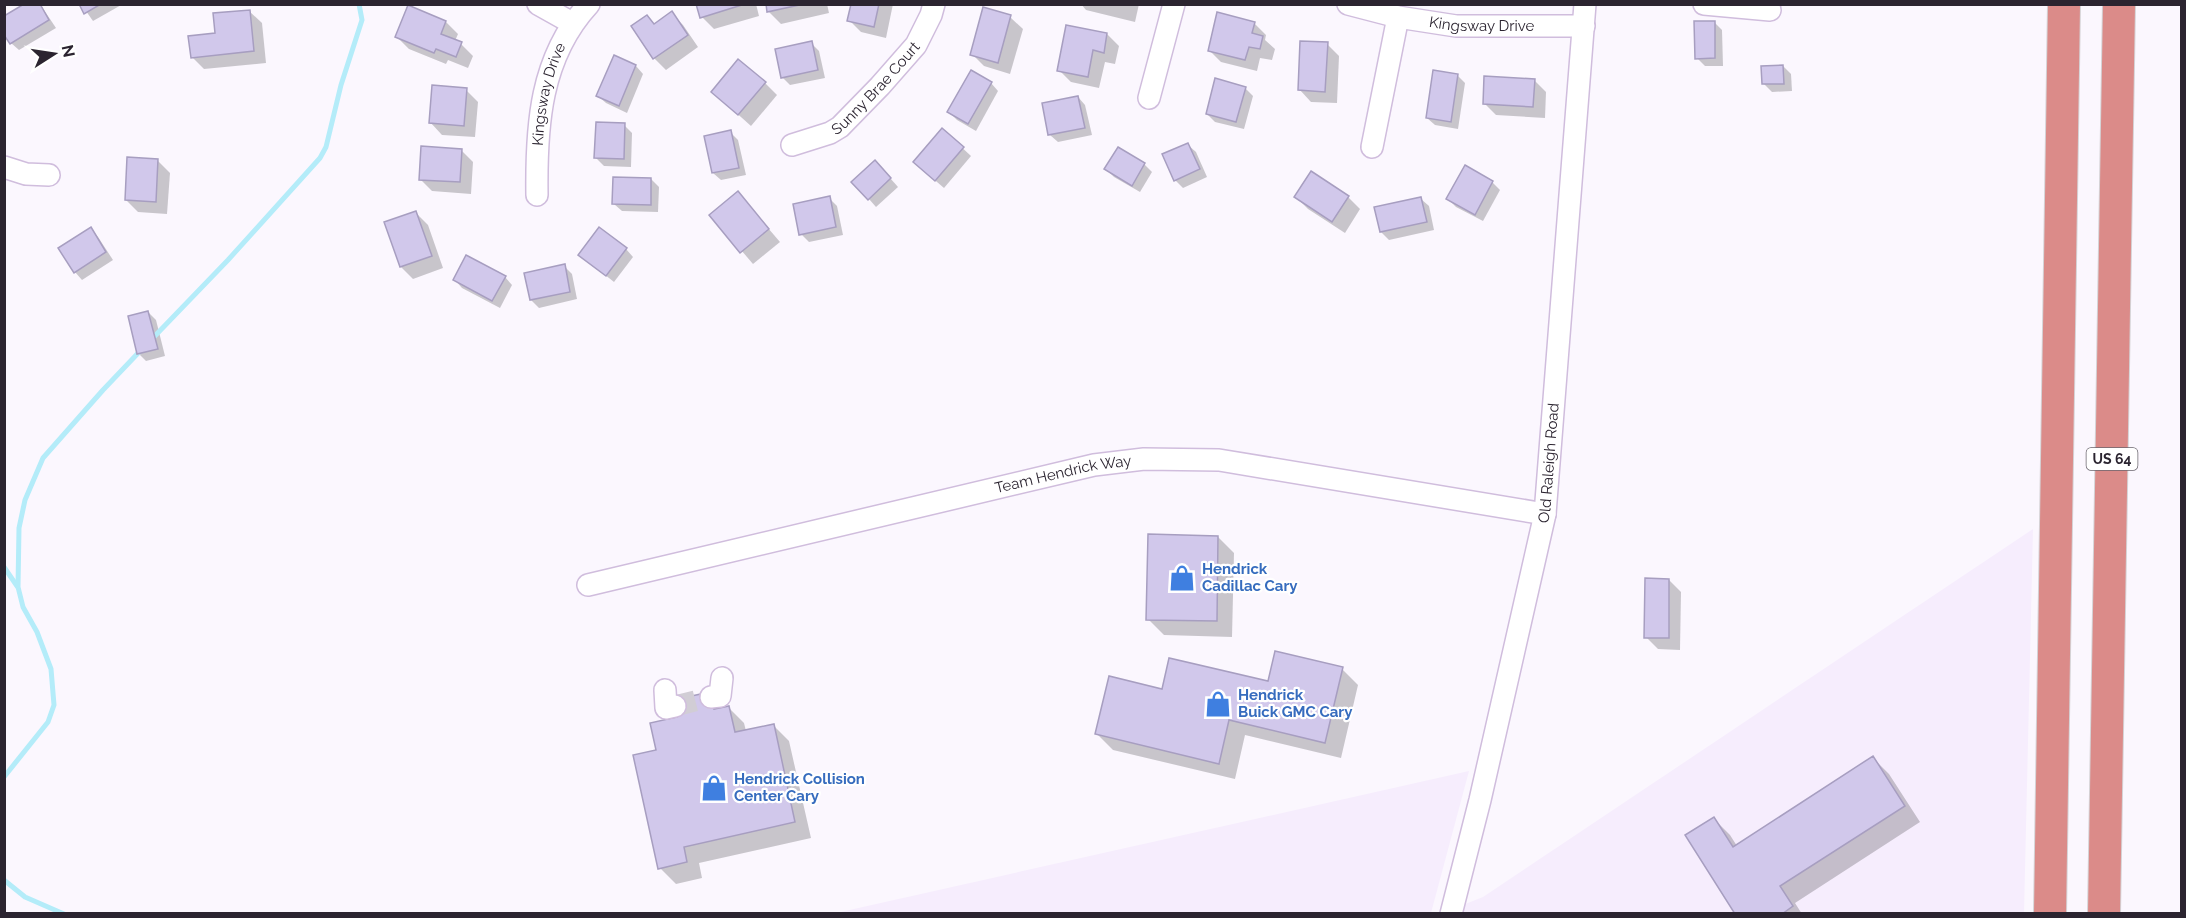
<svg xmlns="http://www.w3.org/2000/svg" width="2186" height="918" viewBox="0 0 2186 918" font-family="Raleway,sans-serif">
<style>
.built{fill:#f6edfd}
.shadow{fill:#0003}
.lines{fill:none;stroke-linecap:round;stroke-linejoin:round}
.stream{stroke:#b4ecf9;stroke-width:5}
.building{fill:#d1c8eb;stroke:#a79ec0;stroke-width:1.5}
.minor-tunnel{stroke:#d1cdd5;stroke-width:21;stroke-dasharray:21 10;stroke-linecap:butt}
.minor-casing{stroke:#d0bddd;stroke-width:24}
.highway-casing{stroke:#d5d3d6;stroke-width:34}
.minor{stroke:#fff;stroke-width:21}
.highway{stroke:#db8b89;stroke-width:32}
.labels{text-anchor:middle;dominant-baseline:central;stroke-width:4.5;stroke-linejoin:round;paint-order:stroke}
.shield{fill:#fff;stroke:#6b666e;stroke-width:1.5}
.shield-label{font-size:14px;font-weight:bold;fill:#2b2430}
.street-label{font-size:15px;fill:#2b2430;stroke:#fff}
.shop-label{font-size:15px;font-weight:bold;fill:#366cbe;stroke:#fff;text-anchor:start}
</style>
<rect width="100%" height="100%" fill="#fbf7fe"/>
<g class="built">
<path d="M 2033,529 L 2024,913 L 1440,914 L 1483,897 Z"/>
<path d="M 1469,771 L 1431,913 L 836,913 Z"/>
</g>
<g class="shadow">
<path d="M 27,4 L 40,4 L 56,28 L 19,50 L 11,43 Z"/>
<path d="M 81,4 L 123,4 L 93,21 Z"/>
<path d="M 698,4 L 756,4 L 759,16 L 714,29 L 702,17 Z"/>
<path d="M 767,4 L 827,4 L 829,13 L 781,24 L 769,12 Z"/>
<path d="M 852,4 L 893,4 L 886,38 L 861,32 L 849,20 Z"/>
<path d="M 1081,4 L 1139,4 L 1135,22 L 1086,10 Z"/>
<path d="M 249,11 L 262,23 L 266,63 L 204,69 L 192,57 L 216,34 Z"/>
<path d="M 671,13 L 683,25 L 698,47 L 666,70 L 654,58 L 647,16 L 655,25 Z"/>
<path d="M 1010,17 L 1023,29 L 1010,74 L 984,66 L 972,54 Z"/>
<path d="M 446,22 L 458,34 L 455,41 L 461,44 L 473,56 L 468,68 L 448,60 L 446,64 L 409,49 L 397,37 Z"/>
<path d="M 1714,22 L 1722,30 L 1723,66 L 1705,66 L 1697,58 Z"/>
<path d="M 1254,23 L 1266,35 L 1265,40 L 1275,49 L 1272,60 L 1260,58 L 1257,71 L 1221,62 L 1209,50 Z"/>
<path d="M 1107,34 L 1119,46 L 1115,64 L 1105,62 L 1099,88 L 1071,82 L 1059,70 Z"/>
<path d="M 811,43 L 819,51 L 825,78 L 790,85 L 783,78 Z"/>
<path d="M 1327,44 L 1339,56 L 1337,103 L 1311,102 L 1299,89 Z"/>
<path d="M 615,57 L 636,66 L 643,74 L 627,113 L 606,103 L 598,96 Z"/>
<path d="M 1783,66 L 1791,74 L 1792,91 L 1772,92 L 1764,84 Z"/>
<path d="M 1457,75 L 1465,83 L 1458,129 L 1435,125 L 1427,118 Z"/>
<path d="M 1534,80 L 1546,92 L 1545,118 L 1496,115 L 1484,103 Z"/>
<path d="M 765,83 L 777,95 L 751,126 L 713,92 Z"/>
<path d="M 991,83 L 998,91 L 976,131 L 957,120 L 949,112 Z"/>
<path d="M 1245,88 L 1253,96 L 1244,129 L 1215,122 L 1207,114 Z"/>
<path d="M 466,90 L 478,102 L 475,137 L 442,135 L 430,122 Z"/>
<path d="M 1078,97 L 1085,105 L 1092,135 L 1058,142 L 1050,135 Z"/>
<path d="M 624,125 L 632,133 L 631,167 L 604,166 L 596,158 Z"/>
<path d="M 943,130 L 971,156 L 944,188 L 923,170 Z"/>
<path d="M 730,132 L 738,140 L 746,175 L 721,180 L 713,173 Z"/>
<path d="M 1188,145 L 1196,152 L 1207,177 L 1183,188 L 1175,180 Z"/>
<path d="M 1118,149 L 1144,164 L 1152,172 L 1140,192 L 1114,177 L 1106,169 Z"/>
<path d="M 461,150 L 473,162 L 471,194 L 432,191 L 420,179 Z"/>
<path d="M 158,161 L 170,173 L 167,214 L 138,212 L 126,200 Z"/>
<path d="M 883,170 L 898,187 L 876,207 L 869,199 Z"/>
<path d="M 1311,173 L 1348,197 L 1360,209 L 1345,233 L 1308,209 L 1296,197 Z"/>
<path d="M 651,179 L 659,187 L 658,212 L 622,211 L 614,204 Z"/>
<path d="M 1492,182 L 1500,190 L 1483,221 L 1456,207 L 1448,199 Z"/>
<path d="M 738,193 L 780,242 L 753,264 L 711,215 Z"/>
<path d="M 829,198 L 837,206 L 843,235 L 809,242 L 801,234 Z"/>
<path d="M 1421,199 L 1429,206 L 1434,230 L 1389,240 L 1381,232 Z"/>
<path d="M 416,213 L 428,225 L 443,268 L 413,279 L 401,267 Z"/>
<path d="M 91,229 L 98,237 L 113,260 L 82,280 L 75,272 Z"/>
<path d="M 626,249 L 633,257 L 614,282 L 580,255 Z"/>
<path d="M 564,266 L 572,274 L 577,299 L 539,308 L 531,300 Z"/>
<path d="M 505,277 L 512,285 L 500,308 L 462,288 L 455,280 Z"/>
<path d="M 148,312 L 156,320 L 165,356 L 146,361 L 138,353 Z"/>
<path d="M 1218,537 L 1234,553 L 1232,637 L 1164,635 L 1148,619 Z"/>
<path d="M 1669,580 L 1681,592 L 1680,650 L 1658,649 L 1646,637 Z"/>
<path d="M 1342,669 L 1358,685 L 1341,758 L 1245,735 L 1235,779 L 1113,750 L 1097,734 L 1163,690 L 1269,683 Z"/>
<path d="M 710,694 L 724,708 L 728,707 L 744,723 L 746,731 L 773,725 L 789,741 L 811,838 L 699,863 L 702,878 L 676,884 L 660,868 L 657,751 L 679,718 Z"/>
<path d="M 1873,758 L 1889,774 L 1920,822 L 1795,903 L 1802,914 L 1737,914 L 1714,819 L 1730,835 L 1737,846 Z"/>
</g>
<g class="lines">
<g class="stream">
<path d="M 150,341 L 228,260 L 320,158 L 326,147 L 341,85 L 362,20 L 359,4"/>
<path d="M 4,567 L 17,586"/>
<path d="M 4,777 L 48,722 L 54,705 L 51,669 L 37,632 L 23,607 L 18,587 L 19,528 L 25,500 L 43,458 L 103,390 L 142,349"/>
<path d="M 4,880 L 25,897 L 64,914"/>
</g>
</g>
<g class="building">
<path d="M 24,4 L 40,4 L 49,20 L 10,44 L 4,35 L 4,16 Z"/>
<path d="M 79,4 L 101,4 L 84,14 Z"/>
<path d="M 696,4 L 745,4 L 700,18 Z"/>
<path d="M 766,4 L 804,4 L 767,12 Z"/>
<path d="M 851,4 L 879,4 L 874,27 L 847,21 Z"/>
<path d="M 408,5 L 446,21 L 441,34 L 462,42 L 456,57 L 436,49 L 434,53 L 395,37 Z"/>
<path d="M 983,7 L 1011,15 L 998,63 L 970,55 Z"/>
<path d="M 250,10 L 254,51 L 191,58 L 188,36 L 215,33 L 213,13 Z"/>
<path d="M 672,11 L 688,35 L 653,59 L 631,26 L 647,15 L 654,24 Z"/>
<path d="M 1217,12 L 1255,22 L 1252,33 L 1263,36 L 1260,49 L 1249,47 L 1245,60 L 1208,51 Z"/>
<path d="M 1694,21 L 1715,21 L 1715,58 L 1695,59 Z"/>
<path d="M 1066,25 L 1107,33 L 1104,53 L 1093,50 L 1088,77 L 1057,71 Z"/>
<path d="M 812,41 L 818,70 L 781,78 L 775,49 Z"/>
<path d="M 1300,41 L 1328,42 L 1325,92 L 1298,90 Z"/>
<path d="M 614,55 L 636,65 L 619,106 L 596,96 Z"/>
<path d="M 738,59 L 766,82 L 738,115 L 711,92 Z"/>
<path d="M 1783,65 L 1784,84 L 1762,84 L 1761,66 Z"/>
<path d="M 971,70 L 992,82 L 968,124 L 947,112 Z"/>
<path d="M 1433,70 L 1458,74 L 1451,122 L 1426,118 Z"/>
<path d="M 1484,76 L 1535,79 L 1533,107 L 1483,104 Z"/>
<path d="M 1215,78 L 1246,87 L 1236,122 L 1206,114 Z"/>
<path d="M 432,85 L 467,88 L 464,126 L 429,123 Z"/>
<path d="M 1078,96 L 1085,128 L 1048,135 L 1042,103 Z"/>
<path d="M 596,122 L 625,123 L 624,159 L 594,158 Z"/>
<path d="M 942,128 L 964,147 L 935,181 L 913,162 Z"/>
<path d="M 731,130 L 739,168 L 712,173 L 704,136 Z"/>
<path d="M 1188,143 L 1200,169 L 1174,181 L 1162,154 Z"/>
<path d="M 421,146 L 462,149 L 460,182 L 419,180 Z"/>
<path d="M 1118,147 L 1145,163 L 1132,186 L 1104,169 Z"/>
<path d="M 127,157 L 158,159 L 156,202 L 125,200 Z"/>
<path d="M 875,160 L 891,178 L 868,200 L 851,182 Z"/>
<path d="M 1465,165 L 1493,181 L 1475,215 L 1446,199 Z"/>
<path d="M 1311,171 L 1349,196 L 1332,222 L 1294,197 Z"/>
<path d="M 613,177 L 651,178 L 651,205 L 612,204 Z"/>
<path d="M 738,191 L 769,229 L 740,253 L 709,215 Z"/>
<path d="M 830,196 L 836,227 L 799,235 L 793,204 Z"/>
<path d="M 1421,197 L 1427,222 L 1380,232 L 1374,207 Z"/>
<path d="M 416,211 L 432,256 L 400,267 L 384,222 Z"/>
<path d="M 91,227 L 106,252 L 74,273 L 58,248 Z"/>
<path d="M 599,227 L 627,248 L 606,276 L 578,255 Z"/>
<path d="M 466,255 L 506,276 L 492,301 L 453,280 Z"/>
<path d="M 565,264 L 570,292 L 530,300 L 524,273 Z"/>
<path d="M 148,311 L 158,349 L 137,354 L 128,316 Z"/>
<path d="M 1148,534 L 1218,536 L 1217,621 L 1146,620 Z"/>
<path d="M 1645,578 L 1669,579 L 1669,638 L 1644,638 Z"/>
<path d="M 1275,651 L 1343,667 L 1325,743 L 1229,720 L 1219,764 L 1095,734 L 1109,676 L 1162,689 L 1169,658 L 1268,681 Z"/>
<path d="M 710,692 L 714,709 L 729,706 L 735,732 L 774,724 L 795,822 L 684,847 L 687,862 L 658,869 L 633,755 L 656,750 L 650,723 L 677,717 L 673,700 Z"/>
<path d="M 1873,756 L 1905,806 L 1780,886 L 1793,906 L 1782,914 L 1735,914 L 1685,835 L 1714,817 L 1733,847 Z"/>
</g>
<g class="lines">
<path class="minor-tunnel" d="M 675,706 L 711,697"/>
<g class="minor-casing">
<g id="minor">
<path d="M 538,4 L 572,23"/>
<path id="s1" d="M 1348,4 L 1398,17 L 1456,26 L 1584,26"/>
<path d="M 1704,4 L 1770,10"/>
<path d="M 1149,98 L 1174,4"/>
<path id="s2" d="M 792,145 L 830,133 L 840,127 L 880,86 L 916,45 L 931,15 L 934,4"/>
<path d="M 1372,147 L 1398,17"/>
<path d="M 4,167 L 26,174 L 49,175"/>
<path id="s3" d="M 537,195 C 536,126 540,57 589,4"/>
<path id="s4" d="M 588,585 L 1094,465 L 1144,459 L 1219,460 L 1545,514"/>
<path d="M 665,690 L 666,708 L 675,706"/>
<path d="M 711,697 L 720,696 L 722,678"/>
<path id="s5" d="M 1451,914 L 1480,800 L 1545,514 L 1585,4"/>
</g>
</g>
<g class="highway-casing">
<g id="highway">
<path d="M 2050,914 L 2064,4"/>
<path d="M 2104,914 L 2119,4"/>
</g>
</g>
<use href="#minor" class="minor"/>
<use href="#highway" class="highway"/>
</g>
<defs>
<g id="shop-bare" transform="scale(2.07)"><path d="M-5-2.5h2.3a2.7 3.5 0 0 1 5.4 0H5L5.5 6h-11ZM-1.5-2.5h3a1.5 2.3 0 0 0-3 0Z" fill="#3f7fe0" stroke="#fff" stroke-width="2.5" paint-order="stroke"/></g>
</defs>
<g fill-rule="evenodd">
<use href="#shop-bare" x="1182" y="578"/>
<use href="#shop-bare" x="1218" y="704"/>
<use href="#shop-bare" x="714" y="788"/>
</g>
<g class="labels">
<rect class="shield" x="2086.5" y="448" width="51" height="22" rx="4.5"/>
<g class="shield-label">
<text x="2112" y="459">US 64</text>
</g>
<g class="street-label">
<text stroke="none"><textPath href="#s1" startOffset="136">Kingsway Drive</textPath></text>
<text stroke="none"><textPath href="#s2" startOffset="104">Sunny Brae Court</textPath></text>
<text stroke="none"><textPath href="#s3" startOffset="102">Kingsway Drive</textPath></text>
<text stroke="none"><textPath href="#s5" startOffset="462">Old Raleigh Road</textPath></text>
<text stroke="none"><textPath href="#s4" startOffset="488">Team Hendrick Way</textPath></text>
</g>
<g class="shop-label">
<text x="1202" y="569">Hendrick<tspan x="1202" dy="17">Cadillac Cary</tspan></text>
<text x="1238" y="695">Hendrick<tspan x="1238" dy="17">Buick GMC Cary</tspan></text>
<text x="734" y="779">Hendrick Collision<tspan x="734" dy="17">Center Cary</tspan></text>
</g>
</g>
<rect width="2186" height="918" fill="none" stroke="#2b2430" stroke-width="12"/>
<g transform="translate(54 54) rotate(78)" stroke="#ffffff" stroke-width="4.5" paint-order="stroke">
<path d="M0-4.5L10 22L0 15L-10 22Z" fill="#2b2430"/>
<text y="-9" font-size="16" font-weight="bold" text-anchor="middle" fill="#2b2430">N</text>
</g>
</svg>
